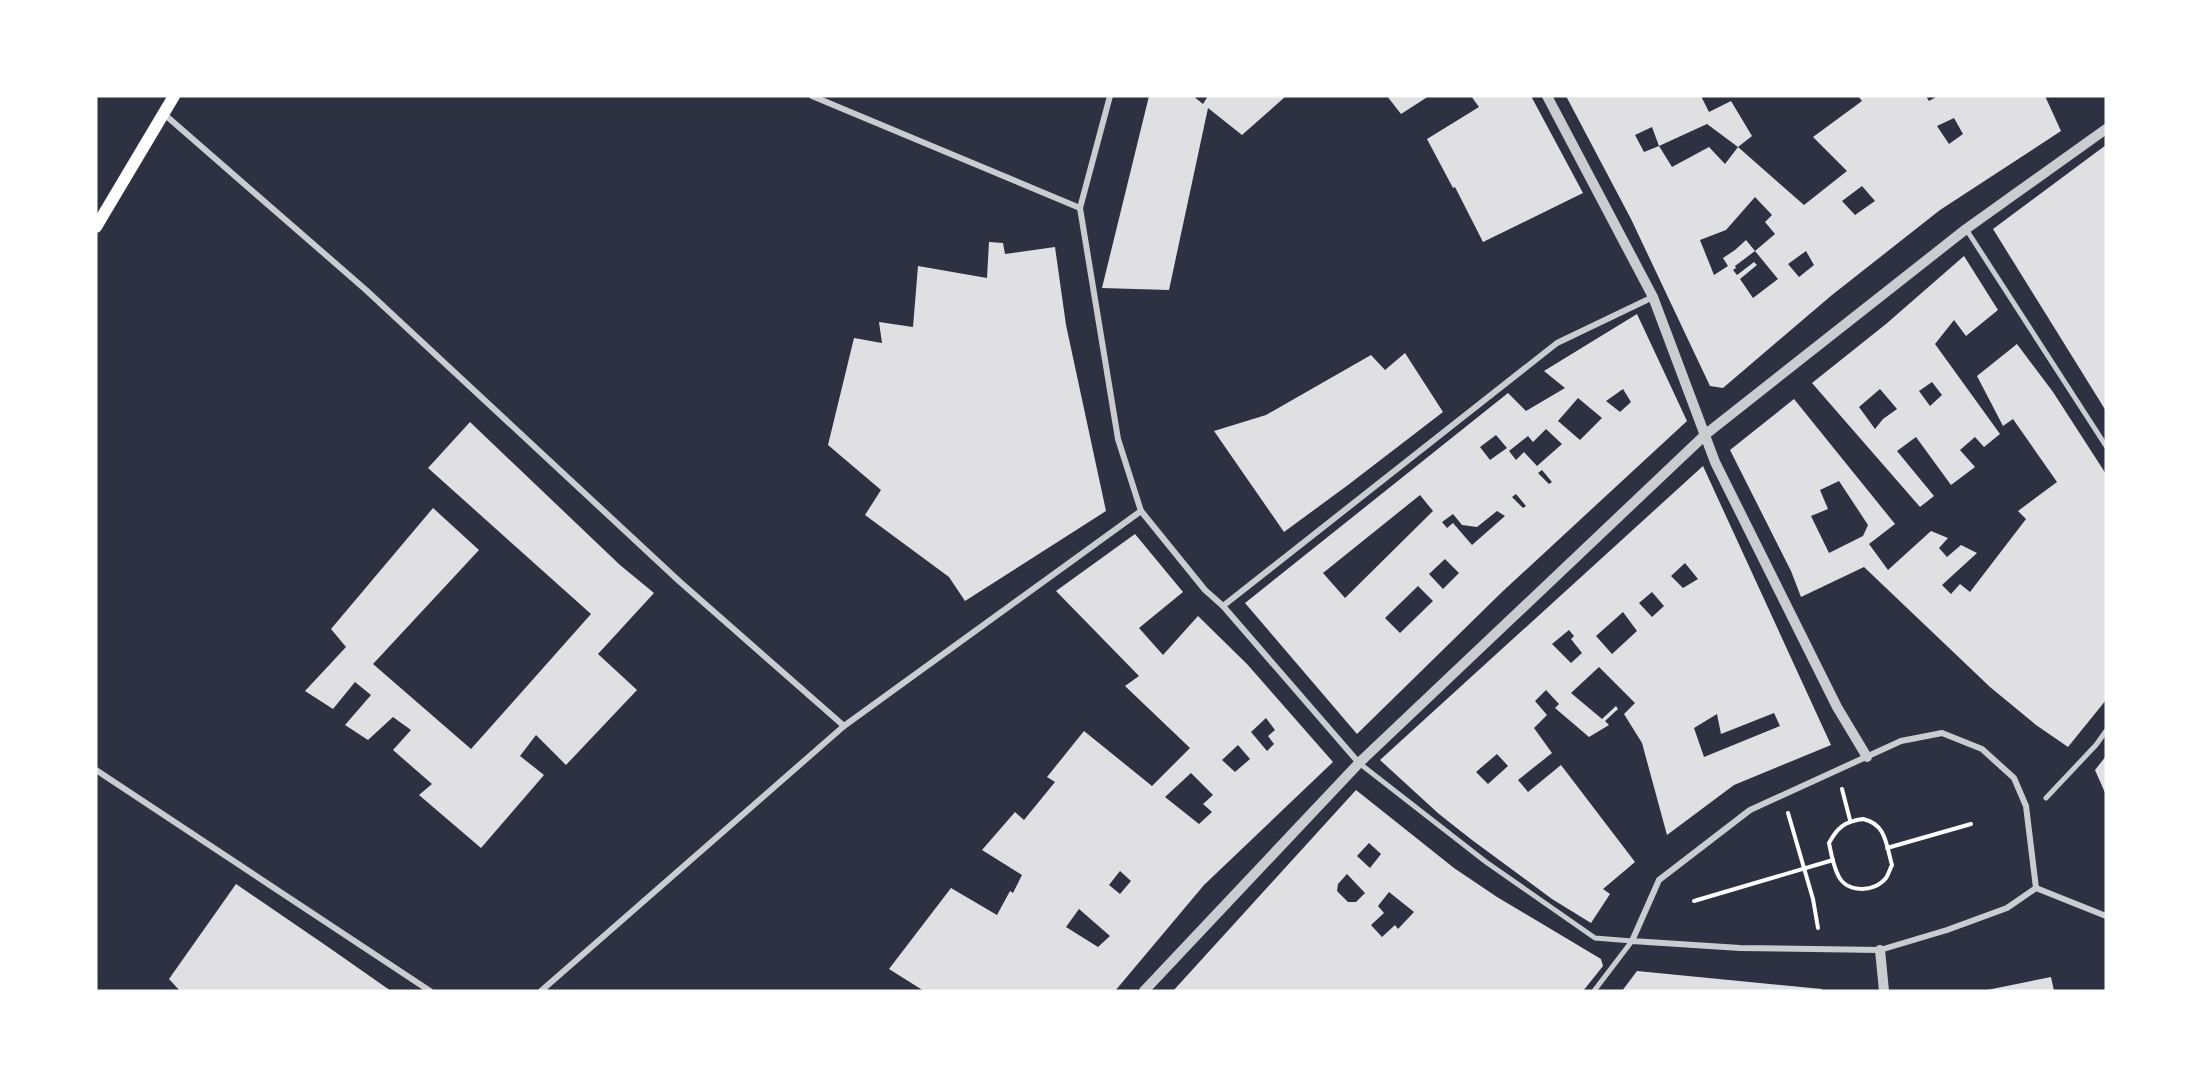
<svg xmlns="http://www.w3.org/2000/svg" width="2202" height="1087" viewBox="0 0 2202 1087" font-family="'Titillium Web',sans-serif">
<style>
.building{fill:#e0e0e3;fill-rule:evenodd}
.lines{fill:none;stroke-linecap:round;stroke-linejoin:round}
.path{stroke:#fff;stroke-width:4}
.pedestrian{stroke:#caccd0;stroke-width:5}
.minor{stroke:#caccd0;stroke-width:6}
.tertiary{stroke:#caccd0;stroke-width:10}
.secondary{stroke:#fff;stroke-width:12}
</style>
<rect width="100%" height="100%" fill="#2d3142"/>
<g class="building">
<path d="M 1149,96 L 1193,96 L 1203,104 L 1208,96 L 1286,96 L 1242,135 L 1208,108 L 1169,290 L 1102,288 Z"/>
<path d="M 1387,96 L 1429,96 L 1401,114 Z"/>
<path d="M 1471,96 L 1531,96 L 1583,193 L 1483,242 L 1455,187 L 1453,188 L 1427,139 L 1479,107 Z"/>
<path d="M 1566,96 L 1701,96 L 1709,112 L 1731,101 L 1752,136 L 1738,147 L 1804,205 L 1847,171 L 1813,137 L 1862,101 L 1858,96 L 1926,96 L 1929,101 L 1938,96 L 2045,96 L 2061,131 L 1940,210 L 1832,295 L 1723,388 L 1710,386 L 1631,219 ZM 1954,118 L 1963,134 L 1949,144 L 1937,126 ZM 1707,124 L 1738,147 L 1725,164 L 1709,147 L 1672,167 L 1659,146 L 1644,152 L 1635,135 L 1652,127 L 1659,146 ZM 1862,186 L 1875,201 L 1855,215 L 1842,201 ZM 1755,197 L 1772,215 L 1765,222 L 1775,234 L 1755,251 L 1778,279 L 1753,298 L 1740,279 L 1757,265 L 1754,262 L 1737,275 L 1733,270 L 1736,268 L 1735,266 L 1755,251 L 1746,240 L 1735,250 L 1723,258 L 1728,266 L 1714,275 L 1700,240 L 1726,230 ZM 1806,251 L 1814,265 L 1799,277 L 1788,264 Z"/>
<path d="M 2106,145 L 2106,411 L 1993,229 Z"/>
<path d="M 989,242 L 1003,243 L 1005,254 L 1055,247 L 1066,325 L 1106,511 L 965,601 L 949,577 L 865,515 L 881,490 L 828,445 L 854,338 L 882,343 L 879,322 L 913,327 L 918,266 L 987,278 Z"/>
<path d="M 1964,256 L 1998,310 L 1966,336 L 1954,320 L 1935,344 L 2000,434 L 1984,447 L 1975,437 L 1960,450 L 1975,467 L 1951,485 L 1916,437 L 1897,451 L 1934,496 L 1920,507 L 1812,383 L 1886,324 ZM 1932,382 L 1942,395 L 1930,406 L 1919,391 ZM 1880,389 L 1897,409 L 1883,419 L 1875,429 L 1859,407 Z"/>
<path d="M 1637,314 L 1687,421 L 1502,592 L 1357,734 L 1245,603 L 1508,393 L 1526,411 L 1565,388 L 1544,371 ZM 1623,389 L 1631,402 L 1620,412 L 1606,401 ZM 1578,398 L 1602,418 L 1580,440 L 1558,421 ZM 1546,429 L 1562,444 L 1537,466 L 1524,452 L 1516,460 L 1509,451 L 1528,436 L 1533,442 ZM 1496,435 L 1507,448 L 1490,460 L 1480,447 ZM 1542,470 L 1552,482 L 1549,484 L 1538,473 ZM 1516,494 L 1526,506 L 1523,508 L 1512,497 ZM 1420,495 L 1433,511 L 1345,598 L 1323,573 ZM 1497,511 L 1505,516 L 1472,545 L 1453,523 L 1447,528 L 1442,522 L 1453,514 L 1462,525 L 1477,527 ZM 1445,559 L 1459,573 L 1443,589 L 1429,574 ZM 1418,586 L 1433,601 L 1400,633 L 1385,618 Z"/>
<path d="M 2017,344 L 2053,392 L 2106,474 L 2106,700 L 2068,747 L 2036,725 L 1990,687 L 1864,567 L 1801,597 L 1791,571 L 1730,450 L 1794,399 L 1895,524 L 1869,544 L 1888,570 L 1931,531 L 1948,538 L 1939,548 L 1947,557 L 1961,545 L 1977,553 L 1942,585 L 1951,594 L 1960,584 L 1970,592 L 2026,519 L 2018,511 L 2057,482 L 2013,419 L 2003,426 L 1977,376 ZM 1839,481 L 1868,525 L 1863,536 L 1829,553 L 1811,516 L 1828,509 L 1820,490 Z"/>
<path d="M 1405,353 L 1443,412 L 1348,485 L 1284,532 L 1214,431 L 1266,415 L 1371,355 L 1385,370 Z"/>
<path d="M 470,422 L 620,565 L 654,593 L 598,654 L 637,690 L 566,765 L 536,735 L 520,756 L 544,775 L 481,848 L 419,795 L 432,784 L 393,750 L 411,730 L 393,717 L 368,740 L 345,725 L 371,695 L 355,682 L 333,709 L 305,691 L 346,647 L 331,629 L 433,508 L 479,550 L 373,664 L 471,749 L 591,614 L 428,468 Z"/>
<path d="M 1703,466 L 1831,745 L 1734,785 L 1667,835 L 1642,743 L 1624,714 L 1635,703 L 1599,667 L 1571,693 L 1602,719 L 1616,706 L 1618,709 L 1605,721 L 1609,725 L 1589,737 L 1555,708 L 1559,704 L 1546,690 L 1535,701 L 1547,715 L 1534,728 L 1552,753 L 1518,780 L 1528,792 L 1561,765 L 1635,862 L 1603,889 L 1610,894 L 1591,923 L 1552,899 L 1472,840 L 1439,814 L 1380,760 ZM 1685,563 L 1698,579 L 1683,588 L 1671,576 ZM 1652,592 L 1664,606 L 1652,617 L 1639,603 ZM 1623,612 L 1637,631 L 1612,654 L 1596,636 ZM 1569,630 L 1574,636 L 1571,639 L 1582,653 L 1571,663 L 1552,644 ZM 1774,713 L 1780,726 L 1704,757 L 1694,728 L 1717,714 L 1721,734 ZM 1497,754 L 1508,766 L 1488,784 L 1476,772 Z"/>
<path d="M 1135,534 L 1183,592 L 1139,628 L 1163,655 L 1198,616 L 1247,664 L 1333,762 L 1204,885 L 1115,991 L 924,991 L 889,969 L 951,888 L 997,915 L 1010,891 L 1013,893 L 1022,875 L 982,850 L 1015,812 L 1024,820 L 1055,782 L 1047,777 L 1084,731 L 1152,786 L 1190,748 L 1125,686 L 1139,676 L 1056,591 ZM 1266,718 L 1275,730 L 1268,736 L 1274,744 L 1267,751 L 1251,732 ZM 1238,745 L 1250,759 L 1235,772 L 1222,760 ZM 1191,773 L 1213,795 L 1203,804 L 1212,812 L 1199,824 L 1165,797 ZM 1120,871 L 1131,881 L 1120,894 L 1109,885 ZM 1079,909 L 1110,936 L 1098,947 L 1066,927 Z"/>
<path d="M 2106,756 L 2106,795 L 2095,770 Z"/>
<path d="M 1356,790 L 1454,868 L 1497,897 L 1601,959 L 1603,966 L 1583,991 L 1173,991 ZM 1369,843 L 1381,854 L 1370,868 L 1357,856 ZM 1347,874 L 1365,893 L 1356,902 L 1348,902 L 1337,891 L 1338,884 ZM 1389,892 L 1414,912 L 1398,929 L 1395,925 L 1382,937 L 1371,925 L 1384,913 L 1378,906 Z"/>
<path d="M 236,884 L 331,949 L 391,991 L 180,991 L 169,979 Z"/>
<path d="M 1637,971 L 1822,989 L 1822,991 L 1622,991 Z"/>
<path d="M 2051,977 L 2054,991 L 1987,991 L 1987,990 Z"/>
</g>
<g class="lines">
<g class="path">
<path d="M 1842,789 L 1850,820"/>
<path d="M 1788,813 L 1813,899 L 1818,928"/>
<path d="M 1863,819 C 1886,824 1886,844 1892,865 C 1890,869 1888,875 1886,878 C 1874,893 1846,893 1838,875 C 1833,865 1831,853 1829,843 C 1837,828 1845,821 1863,819 Z"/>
<path d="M 1887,848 L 1971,824"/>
<path d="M 1694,901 L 1833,860"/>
</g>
<g class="pedestrian">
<path d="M 1966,229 L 2106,446"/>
<path d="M 1359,763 L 1486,862 L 1595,938 L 1632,941"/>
<path d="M 2046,798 L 2096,745 L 2106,731"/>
<path d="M 1594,991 L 1632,941"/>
</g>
<g class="minor">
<path d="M 812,96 L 1080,208"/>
<path d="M 1110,96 L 1080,208 L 1118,439 L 1141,511 L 1205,590 L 1223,606 L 1359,763"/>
<path d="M 164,114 L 366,290 L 679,581 L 844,726"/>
<path d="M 1223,606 L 1557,343 L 1653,297"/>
<path d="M 1942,733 L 1982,749 L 2014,778 L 2026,806 L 2036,888 L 2007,908 L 1947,930 L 1880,950 L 1740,948 L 1632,941 L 1659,880 L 1750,810 L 1901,741 Z"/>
<path d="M 96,770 L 430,991"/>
<path d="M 2036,888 L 2106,916"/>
<path d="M 541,991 L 844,726 L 1141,511"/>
</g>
<g class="tertiary">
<path d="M 1547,96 L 1653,297 L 1715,462 L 1837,707 L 1867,757"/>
<path d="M 1880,950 L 1884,991"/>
<path d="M 1144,991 L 1359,763 L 1706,434 L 1966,229 L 2106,129"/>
</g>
<path class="secondary" d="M 96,227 L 174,96"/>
</g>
<rect width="2202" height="1087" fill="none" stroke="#ffffff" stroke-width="195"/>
</svg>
